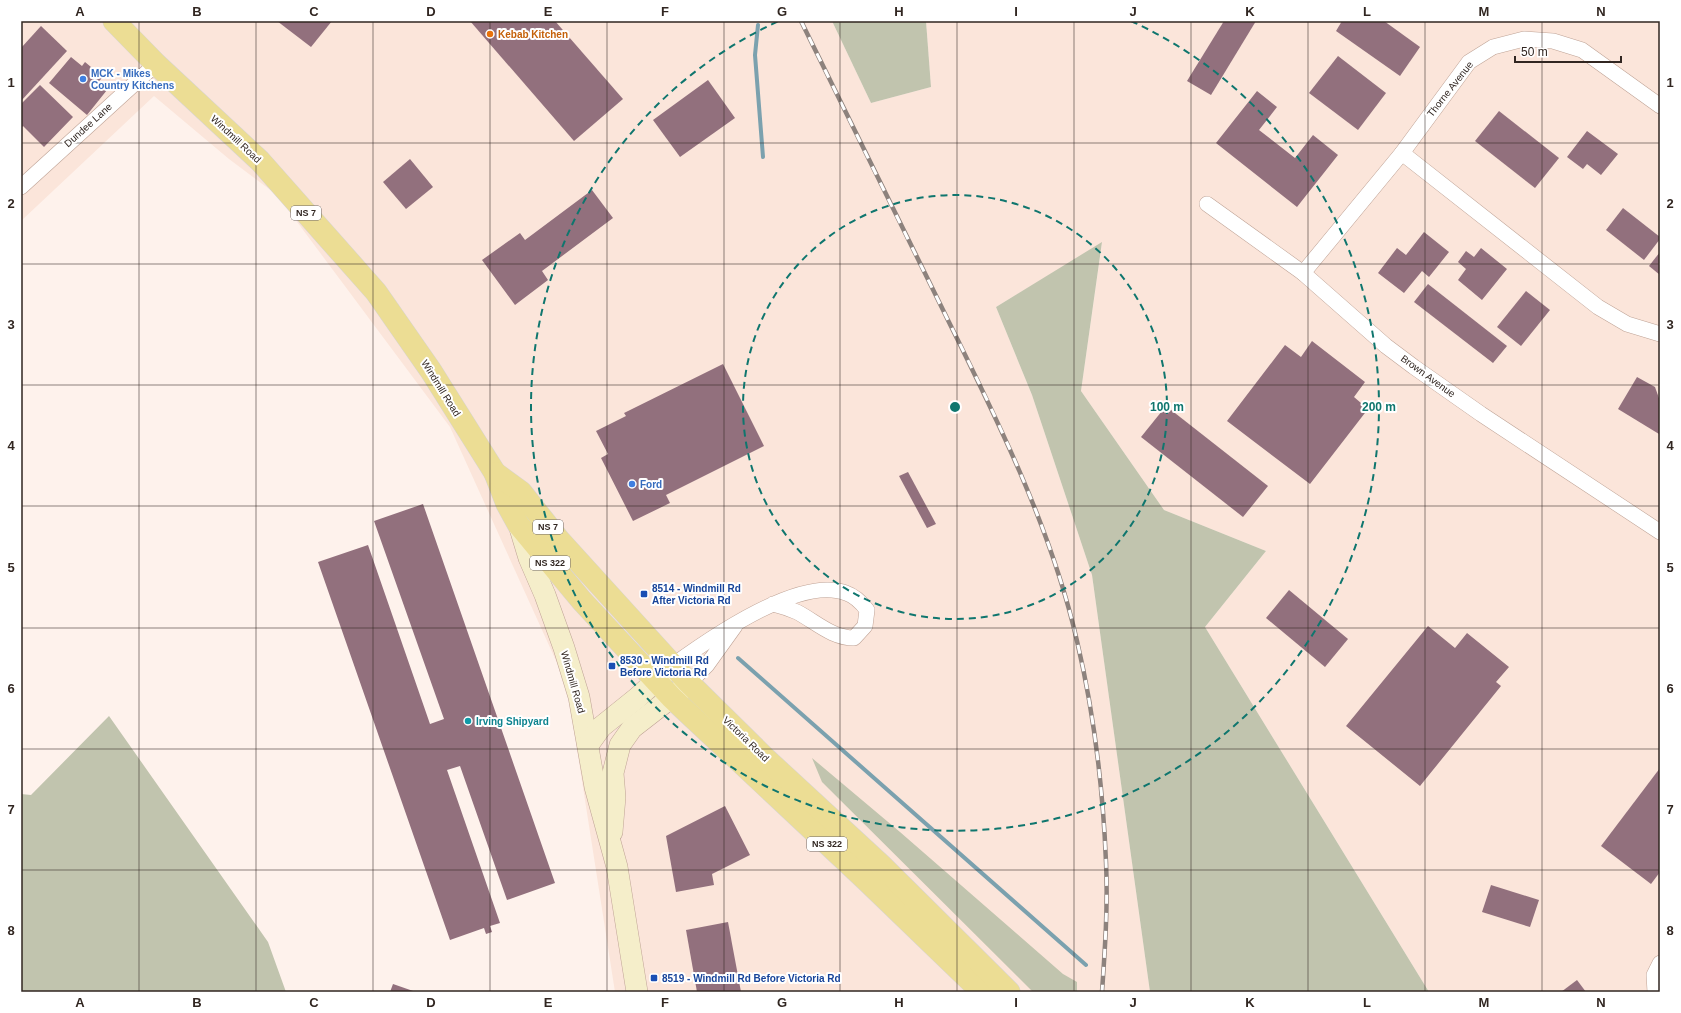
<svg xmlns="http://www.w3.org/2000/svg" width="1681" height="1013" viewBox="0 0 1681 1013" font-family="Arial,sans-serif">
<style>
.built{fill:#fbe5da}
.green{fill:#c1c4ae}
.lines{fill:none;stroke-linecap:round;stroke-linejoin:round}
.stream{stroke:#7ba1ae;stroke-width:4}
.building{fill:#92707d}
.street-casing{stroke:#bfa396;stroke-width:16}
.secondary-casing{stroke:#bfa396;stroke-width:22}
.primary-casing{stroke:#d6d4d3;stroke-width:23}
.street{stroke:#fff;stroke-width:15}
.secondary{stroke:#f5eeca;stroke-width:21}
.primary{stroke:#ecdd94;stroke-width:22}
.rail-casing{stroke:#8d827d;stroke-width:4.5}
.rail{stroke:#fff;stroke-width:3;stroke-dasharray:9;stroke-linecap:butt}
.grid{fill:none;stroke:#312621;stroke-width:1;stroke-opacity:0.55}
.ring{fill:none;stroke:#0f766e;stroke-width:2;stroke-dasharray:7 5}
.food-dot{fill:#e8710a;stroke:#fff;stroke-width:1.5}
.shop-dot{fill:#3f7fe0;stroke:#fff;stroke-width:1.5}
.transit-dot{fill:#1a4fb4;stroke:#fff;stroke-width:1.5}
.culture-dot{fill:#0f9aa8;stroke:#fff;stroke-width:1.5}
.labels{text-anchor:middle;dominant-baseline:central;stroke-width:4;stroke-linejoin:round;paint-order:stroke}
.shield{fill:#fff;stroke:#6f6764;stroke-width:1}
.shield-label{font-size:9px;font-weight:bold;fill:#312621}
.food-label{font-size:10px;font-weight:bold;fill:#c56008;stroke:#fff;text-anchor:start}
.shop-label{font-size:10px;font-weight:bold;fill:#366cbe;stroke:#fff;text-anchor:start}
.street-label{font-size:10px;fill:#312621;stroke:#fff}
.transit-label{font-size:10px;font-weight:bold;fill:#164399;stroke:#fff;text-anchor:start}
.culture-label{font-size:10px;font-weight:bold;fill:#0d838f;stroke:#fff;text-anchor:start}
.centre{fill:#0f766e;stroke:#fff;stroke-width:2}
.ring-label{font-size:12px;text-anchor:middle;font-weight:bold;fill:#0f766e;stroke:#fff;stroke-width:4;stroke-linejoin:round;paint-order:stroke}
.neatline{fill:none;stroke:#312621;stroke-width:1.5}
.grid-label{font-size:13px;text-anchor:middle;font-weight:bold;fill:#312621}
</style>
<rect width="100%" height="100%" fill="#fef2ec"/>
<path class="built" d="M 21,21 L 832,21 L 871,103 L 931,87 L 926,21 L 1660,21 L 1660,992 L 1429,992 L 1205,627 L 1266,551 L 1164,510 L 1081,391 L 1102,243 L 996,307 L 1032,395 L 1092,575 L 1150,992 L 615,992 L 567,685 L 450,427 L 277,195 L 229,159 L 154,96 L 21,221 Z"/>
<g class="green">
<path d="M 832,21 L 926,21 L 931,87 L 871,103 Z"/>
<path d="M 1102,242 L 1081,391 L 1164,510 L 1266,551 L 1205,627 L 1429,992 L 1150,992 L 1092,575 L 1032,395 L 996,307 Z"/>
<path d="M 109,716 L 268,942 L 286,992 L 21,992 L 21,794 L 31,795 Z"/>
<path d="M 812,758 L 900,832 L 1063,974 L 1077,982 L 1077,992 L 1033,992 L 822,782 Z"/>
</g>
<g class="lines">
<g class="stream">
<path d="M 758,25 L 755,55 L 763,157"/>
<path d="M 738,658 L 1086,965"/>
</g>
</g>
<g class="building">
<path d="M 277,21 L 332,21 L 311,47 Z"/>
<path d="M 470,21 L 555,21 L 623,99 L 574,141 Z"/>
<path d="M 1224,21 L 1256,21 L 1211,95 L 1187,81 Z"/>
<path d="M 1342,21 L 1384,21 L 1420,47 L 1400,76 L 1336,31 Z"/>
<path d="M 41,26 L 67,51 L 21,101 L 21,48 Z"/>
<path d="M 1338,56 L 1386,93 L 1358,130 L 1309,93 Z"/>
<path d="M 71,57 L 82,66 L 85,62 L 103,77 L 98,82 L 107,90 L 87,115 L 49,83 Z"/>
<path d="M 708,80 L 735,118 L 680,157 L 653,120 Z"/>
<path d="M 40,85 L 73,117 L 44,147 L 23,126 L 21,128 L 21,104 Z"/>
<path d="M 1257,91 L 1277,107 L 1259,130 L 1295,158 L 1313,135 L 1338,155 L 1297,207 L 1216,143 Z"/>
<path d="M 1499,111 L 1559,158 L 1535,188 L 1475,141 Z"/>
<path d="M 1587,131 L 1618,154 L 1601,175 L 1587,164 L 1583,169 L 1567,157 Z"/>
<path d="M 410,159 L 433,187 L 406,209 L 383,182 Z"/>
<path d="M 592,190 L 613,218 L 542,271 L 548,280 L 515,305 L 482,260 L 520,233 L 525,240 Z"/>
<path d="M 1623,208 L 1660,237 L 1660,239 L 1644,260 L 1606,230 Z"/>
<path d="M 1424,232 L 1449,252 L 1429,277 L 1422,271 L 1404,293 L 1378,273 L 1397,248 L 1406,255 Z"/>
<path d="M 1481,248 L 1507,269 L 1482,300 L 1458,280 L 1466,269 L 1458,262 L 1466,251 L 1474,257 Z"/>
<path d="M 1660,252 L 1660,275 L 1649,266 Z"/>
<path d="M 1428,284 L 1507,346 L 1493,363 L 1414,302 Z"/>
<path d="M 1526,291 L 1550,310 L 1521,346 L 1497,327 Z"/>
<path d="M 1312,341 L 1365,382 L 1354,397 L 1368,409 L 1310,484 L 1227,421 L 1285,345 L 1301,357 Z"/>
<path d="M 723,364 L 764,446 L 666,495 L 670,503 L 633,521 L 601,458 L 608,454 L 596,431 L 626,416 L 624,413 Z"/>
<path d="M 1637,377 L 1655,387 L 1660,401 L 1659,434 L 1618,409 Z"/>
<path d="M 1166,406 L 1268,486 L 1243,517 L 1141,437 Z"/>
<path d="M 908,472 L 936,524 L 927,528 L 899,476 Z"/>
<path d="M 423,504 L 555,883 L 507,900 L 460,766 L 447,770 L 500,923 L 490,926 L 492,932 L 486,934 L 484,928 L 450,940 L 318,562 L 368,545 L 430,724 L 444,719 L 374,521 Z"/>
<path d="M 1289,590 L 1348,639 L 1325,667 L 1266,618 Z"/>
<path d="M 1428,626 L 1455,648 L 1467,633 L 1509,667 L 1496,682 L 1501,686 L 1420,786 L 1346,726 Z"/>
<path d="M 1660,768 L 1660,872 L 1651,884 L 1601,846 Z"/>
<path d="M 725,806 L 750,855 L 712,874 L 714,885 L 676,892 L 666,836 Z"/>
<path d="M 1491,885 L 1539,900 L 1530,927 L 1482,912 Z"/>
<path d="M 728,922 L 741,992 L 697,992 L 686,930 Z"/>
<path d="M 1577,980 L 1586,992 L 1561,992 Z"/>
<path d="M 393,984 L 416,992 L 390,992 Z"/>
</g>
<g class="lines">
<g class="street-casing">
<g id="street">
<path d="M 1402,153 L 1598,307 L 1627,324 L 1660,334"/>
<path d="M 21,187 L 156,64"/>
<path d="M 1207,204 L 1303,273 L 1386,346 L 1414,367 L 1481,414 L 1660,532"/>
<path d="M 1303,273 L 1402,153 L 1469,62 L 1493,47 L 1524,39 L 1553,41 L 1582,50 L 1660,106"/>
<path d="M 672,666 C 709,639 800,575 846,593 C 855,596 861,602 867,610 L 865,626 L 854,638 C 832,638 816,622 797,612 C 790,609 781,606 773,604"/>
<path d="M 689,683 L 707,665 L 735,626"/>
<path d="M 1655,992 L 1654,975 L 1660,963"/>
</g>
</g>
<g class="secondary-casing">
<g id="secondary">
<path d="M 519,525 L 529,558 L 545,595 L 564,648 L 579,697 L 595,787 L 617,867 L 637,992"/>
<path d="M 588,745 L 601,727 L 637,698 L 672,666"/>
<path d="M 612,832 L 615,797 L 613,773 L 620,745 L 632,728 L 686,686"/>
</g>
</g>
<g class="primary-casing">
<g id="primary">
<path d="M 114,21 L 156,64 L 260,161 L 376,292 L 431,371 L 495,473 L 507,504 L 518,524 L 582,601 L 672,698 L 866,880 L 982,992"/>
<path d="M 495,473 L 521,492 L 559,540 L 689,683 L 765,758 L 881,865 L 1009,992"/>
</g>
</g>
<use href="#street" class="street"/>
<use href="#secondary" class="secondary"/>
<use href="#primary" class="primary"/>
<g class="rail-casing">
<path id="rail" d="M 801,21 C 849,119 897,217 945,314 C 997,419 1051,527 1077,641 C 1094,713 1103,789 1106,862 C 1108,906 1105,949 1102,992"/>
</g>
<use href="#rail" class="rail"/>
</g>
<path class="grid" d="M 139,21 L 139,992M 256,21 L 256,992M 373,21 L 373,992M 490,21 L 490,992M 607,21 L 607,992M 724,21 L 724,992M 840,21 L 840,992M 957,21 L 957,992M 1074,21 L 1074,992M 1191,21 L 1191,992M 1308,21 L 1308,992M 1425,21 L 1425,992M 1542,21 L 1542,992M 21,143 L 1660,143M 21,264 L 1660,264M 21,385 L 1660,385M 21,506 L 1660,506M 21,628 L 1660,628M 21,749 L 1660,749M 21,870 L 1660,870"/>
<g class="ring">
<circle cx="955" cy="407" r="212"/>
<path d="M1131 21A424 424 0 1 1 779 21"/>
</g>
<circle class="food-dot" cx="490" cy="34" r="4"/>
<g class="shop-dot">
<circle cx="83" cy="79" r="4"/>
<circle cx="632" cy="484" r="4"/>
</g>
<g class="transit-dot">
<rect x="640" y="590" width="8" height="8" rx="2"/>
<rect x="608" y="662" width="8" height="8" rx="2"/>
<rect x="650" y="974" width="8" height="8" rx="2"/>
</g>
<circle class="culture-dot" cx="468" cy="721" r="4"/>
<g class="labels">
<g class="shield">
<rect x="291" y="206" width="30" height="14" rx="3"/>
<rect x="533" y="520" width="30" height="14" rx="3"/>
<rect x="530" y="556" width="40" height="14" rx="3"/>
<rect x="807" y="837" width="40" height="14" rx="3"/>
</g>
<g class="shield-label">
<text x="306" y="213">NS 7</text>
<text x="548" y="527">NS 7</text>
<text x="550" y="563">NS 322</text>
<text x="827" y="844">NS 322</text>
</g>
<g class="food-label">
<text x="498" y="34">Kebab Kitchen</text>
</g>
<g class="shop-label">
<text x="91" y="73">MCK - Mikes<tspan x="91" dy="12">Country Kitchens</tspan></text>
<text x="640" y="484">Ford</text>
</g>
<g class="street-label">
<text transform="translate(1450 89) rotate(-52)">Thorne Avenue</text>
<text transform="translate(88 125) rotate(-42)">Dundee Lane</text>
<text transform="translate(236 139) rotate(43)">Windmill Road</text>
<text transform="translate(1428 376) rotate(36)">Brown Avenue</text>
<text transform="translate(441 388) rotate(58)">Windmill Road</text>
<text transform="translate(573 682) rotate(74)">Windmill Road</text>
<text transform="translate(746 739) rotate(44)">Victoria Road</text>
</g>
<g class="transit-label">
<text x="652" y="588">8514 - Windmill Rd<tspan x="652" dy="12">After Victoria Rd</tspan></text>
<text x="620" y="660">8530 - Windmill Rd<tspan x="620" dy="12">Before Victoria Rd</tspan></text>
<text x="662" y="978">8519 - Windmill Rd Before Victoria Rd</text>
</g>
<g class="culture-label">
<text x="476" y="721">Irving Shipyard</text>
</g>
</g>
<circle cx="955" cy="407" r="6" class="centre"/>
<g class="ring-label">
<text x="1167" y="411">100 m</text>
<text x="1379" y="411">200 m</text>
</g>
<rect width="1681" height="1013" fill="none" stroke="#ffffff" stroke-width="44"/>
<path d="M1515 56v6h106v-6" fill="none" stroke="#312621" stroke-width="2"/>
<text x="1521" y="56" font-size="12" fill="#312621" stroke="#ffffff" stroke-width="3" paint-order="stroke">50 m</text>
<rect x="22" y="22" width="1637" height="969" class="neatline"/>
<g class="grid-label">
<text x="80" y="16">A</text>
<text x="197" y="16">B</text>
<text x="314" y="16">C</text>
<text x="431" y="16">D</text>
<text x="548" y="16">E</text>
<text x="665" y="16">F</text>
<text x="782" y="16">G</text>
<text x="899" y="16">H</text>
<text x="1016" y="16">I</text>
<text x="1133" y="16">J</text>
<text x="1250" y="16">K</text>
<text x="1367" y="16">L</text>
<text x="1484" y="16">M</text>
<text x="1601" y="16">N</text>
<text x="11" y="87">1</text>
<text x="1670" y="87">1</text>
<text x="11" y="208">2</text>
<text x="1670" y="208">2</text>
<text x="11" y="329">3</text>
<text x="1670" y="329">3</text>
<text x="11" y="450">4</text>
<text x="1670" y="450">4</text>
<text x="11" y="572">5</text>
<text x="1670" y="572">5</text>
<text x="11" y="693">6</text>
<text x="1670" y="693">6</text>
<text x="11" y="814">7</text>
<text x="1670" y="814">7</text>
<text x="11" y="935">8</text>
<text x="1670" y="935">8</text>
<text x="80" y="1007">A</text>
<text x="197" y="1007">B</text>
<text x="314" y="1007">C</text>
<text x="431" y="1007">D</text>
<text x="548" y="1007">E</text>
<text x="665" y="1007">F</text>
<text x="782" y="1007">G</text>
<text x="899" y="1007">H</text>
<text x="1016" y="1007">I</text>
<text x="1133" y="1007">J</text>
<text x="1250" y="1007">K</text>
<text x="1367" y="1007">L</text>
<text x="1484" y="1007">M</text>
<text x="1601" y="1007">N</text>
</g>
</svg>
